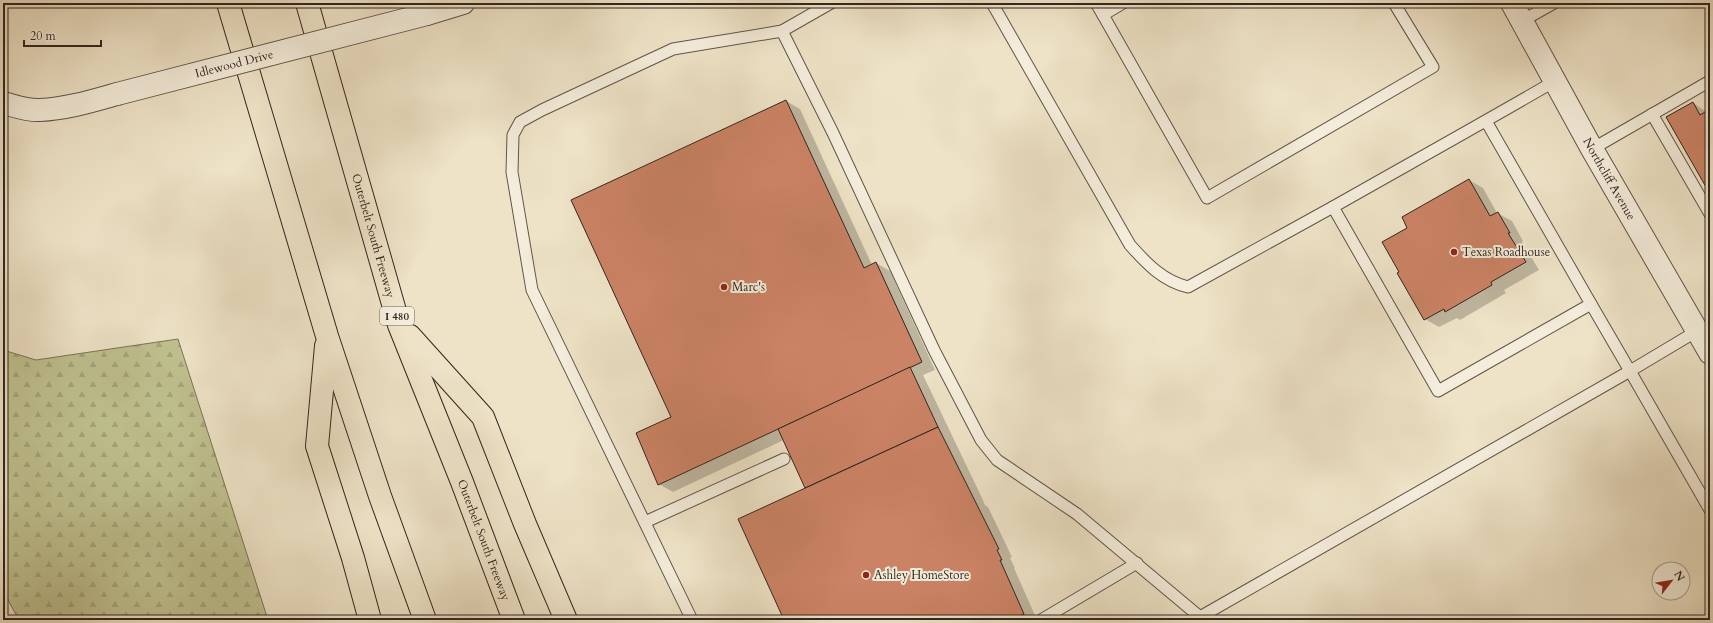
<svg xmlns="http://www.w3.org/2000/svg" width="1713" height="623" viewBox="0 0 1713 623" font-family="Cardo,serif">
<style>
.forest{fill:url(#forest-firs);stroke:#787358}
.shadow{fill:#0003}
.building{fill:#cb8365;stroke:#312520}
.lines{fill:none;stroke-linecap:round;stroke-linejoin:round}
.service-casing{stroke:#60544a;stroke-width:13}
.minor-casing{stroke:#60544a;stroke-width:24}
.motorway-casing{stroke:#312520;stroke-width:24}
.service{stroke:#f4eddb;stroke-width:11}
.minor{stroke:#f4eddb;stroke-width:22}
.motorway{stroke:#eee3c7;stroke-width:22}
.minor-bridge-casing{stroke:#60544a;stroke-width:24;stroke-linecap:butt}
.minor-bridge{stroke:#f4eddb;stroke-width:22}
.poi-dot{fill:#8f2418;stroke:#f4eddb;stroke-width:1.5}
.labels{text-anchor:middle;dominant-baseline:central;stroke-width:4;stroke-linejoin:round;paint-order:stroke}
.shield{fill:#f4eddb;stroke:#6c6158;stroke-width:1}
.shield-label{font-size:11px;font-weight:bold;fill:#312520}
.street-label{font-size:12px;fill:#312520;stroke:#f4eddb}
.poi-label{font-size:12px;fill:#312520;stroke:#f4eddb;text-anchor:start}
</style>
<defs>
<pattern id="forest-firs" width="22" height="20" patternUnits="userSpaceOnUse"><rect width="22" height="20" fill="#c0c190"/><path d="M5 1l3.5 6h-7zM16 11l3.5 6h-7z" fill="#a5a67c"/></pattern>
</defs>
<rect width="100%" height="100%" fill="#eee3c7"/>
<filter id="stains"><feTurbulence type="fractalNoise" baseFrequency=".005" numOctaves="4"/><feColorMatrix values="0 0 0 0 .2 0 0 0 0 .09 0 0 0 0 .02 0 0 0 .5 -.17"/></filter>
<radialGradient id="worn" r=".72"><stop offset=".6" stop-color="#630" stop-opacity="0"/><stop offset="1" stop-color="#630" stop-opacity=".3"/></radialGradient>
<path class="forest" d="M 178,339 L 268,620 L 19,620 L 3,591 L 3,350 L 36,360 Z"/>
<g class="shadow">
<path d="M 786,101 L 800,109 L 872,265 L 876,263 L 890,271 L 935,370 L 923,375 L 982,498 L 985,505 L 988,507 L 1012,557 L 1010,558 L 1015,568 L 1014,568 L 1037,620 L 785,620 L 807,488 L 784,440 L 673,492 L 659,484 L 673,417 Z"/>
<path d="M 1693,103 L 1707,112 L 1710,110 L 1710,192 Z"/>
<path d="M 1469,180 L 1483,188 L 1497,213 L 1512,221 L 1523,241 L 1522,242 L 1539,270 L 1504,290 L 1506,293 L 1460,320 L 1457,318 L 1439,327 L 1425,319 L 1400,272 L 1408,228 Z"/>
</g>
<g class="building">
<path d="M 786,100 L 864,268 L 876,262 L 922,362 L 658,485 L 636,433 L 671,417 L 571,200 Z"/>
<path d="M 1693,102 L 1700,115 L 1710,109 L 1710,194 L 1666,117 Z"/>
<path d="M 1469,179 L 1490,216 L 1498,212 L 1510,233 L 1508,233 L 1526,262 L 1491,282 L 1492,285 L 1445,312 L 1444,309 L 1424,320 L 1397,273 L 1399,272 L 1382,242 L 1407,228 L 1402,217 Z"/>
<path d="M 910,367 L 938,427 L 805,488 L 778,429 Z"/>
<path d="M 938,427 L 999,549 L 997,550 L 1002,560 L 1000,560 L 1024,614 L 1011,620 L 784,620 L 738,519 Z"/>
</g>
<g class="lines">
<g class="service-casing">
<g id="service">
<path d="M 831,3 L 782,31 L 833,133 L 934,350 L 981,440 L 997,460 L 1077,514 L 1200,617 L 1196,620"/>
<path d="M 992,3 L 1130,245 C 1147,264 1163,281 1188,287 L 1333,207"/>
<path d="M 1096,3 L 1103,15"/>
<path d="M 1123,3 L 1103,15 L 1207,198 L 1433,67 L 1394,3"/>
<path d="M 1522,21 L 1554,3"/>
<path d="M 1652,114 L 1710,214"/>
<path d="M 1486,121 L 1591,304 L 1438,391 L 1333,207 C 1407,165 1481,124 1555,81"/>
<path d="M 1592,149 L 1710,81"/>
<path d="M 1591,304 L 1630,371 L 1697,331"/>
<path d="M 645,522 L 784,459"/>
<path d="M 692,620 L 532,290 L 512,172 L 513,135 L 520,122 L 542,110 L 673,49 L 782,31"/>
<path d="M 1041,620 L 1137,563"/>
<path d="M 1202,620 L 1200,617 L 1630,371 L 1710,510"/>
</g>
</g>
<g class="minor-casing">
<g id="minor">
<path id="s1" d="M 1512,3 L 1592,149 L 1710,353"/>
<path d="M 427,14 L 463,3"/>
<path d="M 3,103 C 15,106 28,111 40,110 C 66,109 92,101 117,94"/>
</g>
</g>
<g class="motorway-casing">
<g id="motorway">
<path d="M 228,3 L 327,336 L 380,496 L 425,620"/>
<path id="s2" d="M 307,3 L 399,325 L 462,482 L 514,620"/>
<path d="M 410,336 L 483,417 L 525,524 L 566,620"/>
<path d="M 326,346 L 317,446 L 353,558 L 370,620"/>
</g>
</g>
<use href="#service" class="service"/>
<use href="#minor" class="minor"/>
<use href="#motorway" class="motorway"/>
<g class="minor-bridge-casing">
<g id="minor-bridge">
<path id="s3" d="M 117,94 L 427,14"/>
</g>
</g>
<use href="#minor-bridge" class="minor-bridge"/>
</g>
<g class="poi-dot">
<circle cx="1454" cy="252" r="4"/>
<circle cx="724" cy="287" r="4"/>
<circle cx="866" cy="575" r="4"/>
</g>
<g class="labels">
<rect class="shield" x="380" y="307" width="34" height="18" rx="3"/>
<g class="shield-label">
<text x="397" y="316">I 480</text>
</g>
<g class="street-label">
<text stroke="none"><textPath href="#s3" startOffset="121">Idlewood Drive</textPath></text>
<text stroke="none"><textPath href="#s1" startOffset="201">Northcliff Avenue</textPath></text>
<text stroke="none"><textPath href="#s2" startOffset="242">Outerbelt South Freeway</textPath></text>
<text stroke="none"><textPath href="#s2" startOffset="566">Outerbelt South Freeway</textPath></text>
</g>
<g class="poi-label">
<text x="1462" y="252">Texas Roadhouse</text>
<text x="732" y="287">Marc's</text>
<text x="874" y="575">Ashley HomeStore</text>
</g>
</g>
<rect width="1713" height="623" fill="none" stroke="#eee3c7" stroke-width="16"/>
<rect x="4" y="4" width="1705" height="615" fill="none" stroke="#312520" stroke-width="2"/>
<rect x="8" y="8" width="1697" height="607" fill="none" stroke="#312520"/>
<g transform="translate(1671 581) rotate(59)"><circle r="19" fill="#f4eddb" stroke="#a69d90"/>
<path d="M0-3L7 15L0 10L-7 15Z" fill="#8f2418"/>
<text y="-6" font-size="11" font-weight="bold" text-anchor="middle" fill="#312520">N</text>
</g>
<path d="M24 40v6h77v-6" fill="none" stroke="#312520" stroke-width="2"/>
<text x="30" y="40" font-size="12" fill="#312520" stroke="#f4eddb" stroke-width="3" paint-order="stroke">20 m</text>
<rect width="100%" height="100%" filter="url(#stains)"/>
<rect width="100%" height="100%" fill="url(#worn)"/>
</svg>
